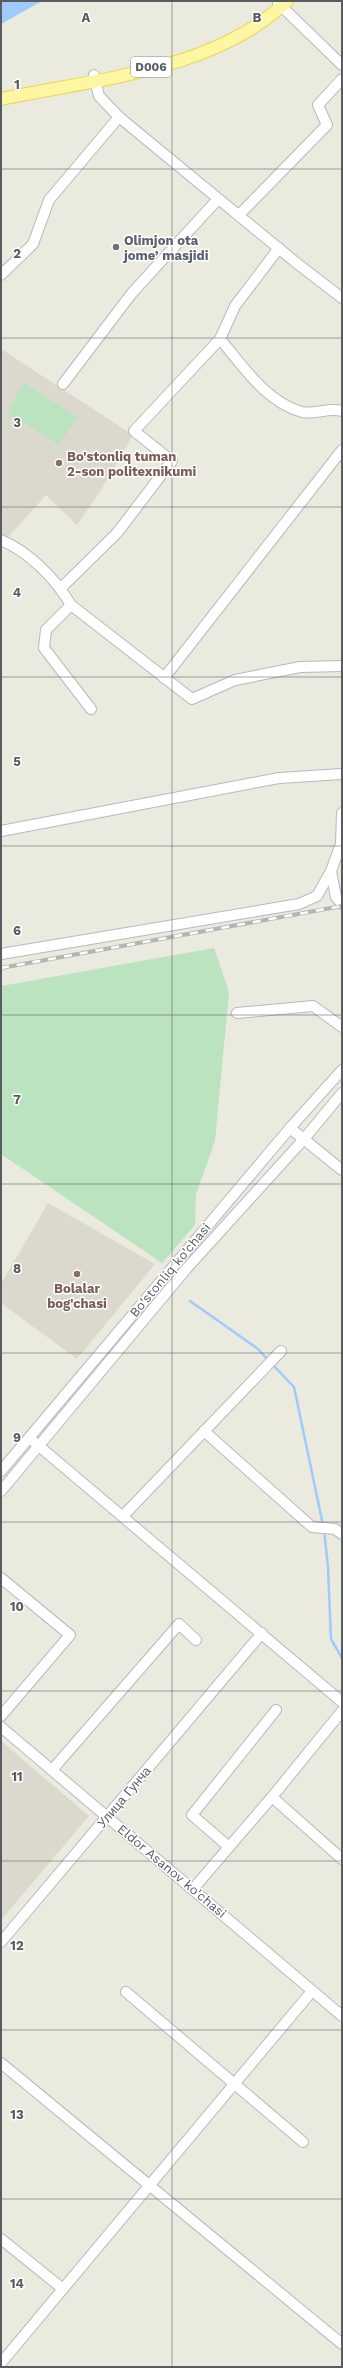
<svg xmlns="http://www.w3.org/2000/svg" width="343" height="2368" viewBox="0 0 343 2368" font-family="'Work Sans',sans-serif">
<style>
.education{fill:#dbd9cd}
.green{fill:#bbe3c0}
.water{fill:#9ecafd}
.lines{fill:none;stroke-linecap:round;stroke-linejoin:round}
.stream{stroke:#9ecafd;stroke-width:2.5}
.minor-casing{stroke:#b7b9be;stroke-width:12}
.major-casing{stroke:#edd256;stroke-width:14}
.minor{stroke:#fff;stroke-width:10}
.major{stroke:#fdf7a3;stroke-width:12}
.rail-casing{stroke:#b3b4b4;stroke-width:4}
.rail{stroke:#fff;stroke-width:2.5;stroke-dasharray:8;stroke-linecap:butt}
.grid{fill:none;stroke:#585b60;stroke-width:1;stroke-opacity:0.55}
.worship-dot{fill:#6b7280;stroke:#fff;stroke-width:1.5}
.education-dot{fill:#8d6e63;stroke:#fff;stroke-width:1.5}
.labels{text-anchor:middle;dominant-baseline:central;stroke-width:3;stroke-linejoin:round;paint-order:stroke}
.shield{fill:#fff;stroke:#8a8c90;stroke-width:1}
.shield-label{font-size:12px;font-weight:bold;fill:#585b60}
.worship-label{font-size:13px;font-weight:bold;fill:#5b616d;stroke:#fff;text-anchor:start}
.education-label{font-size:13px;font-weight:bold;fill:#785e54;stroke:#fff;text-anchor:start}
.street-label{font-size:13px;fill:#585b60;stroke:#fff}
.grid-label{font-size:13px;text-anchor:middle;font-weight:bold;fill:#585b60;stroke:#fff;stroke-width:3;stroke-linejoin:round;paint-order:stroke}
</style>
<rect width="100%" height="100%" fill="#ebeadf"/>
<g class="education">
<path d="M 1,349 L 133,435 L 101,490 L 77,525 L 46,495 L 8,537 L 1,533 Z"/>
<path d="M 48,1203 L 155,1264 L 77,1359 L 1,1303 L 1,1284 Z"/>
<path d="M 1,1741 L 89,1816 L 1,1920 Z"/>
</g>
<g class="green">
<path d="M 24,383 L 77,417 L 59,445 L 7,412 Z"/>
<path d="M 214,948 L 229,992 L 215,1141 L 196,1194 L 195,1225 L 162,1263 L 1,1154 L 1,986 Z"/>
</g>
<path class="water" d="M 1,1 L 42,1 L 1,24 Z"/>
<g class="lines">
<g class="stream">
<path d="M 190,1301 L 258,1349 L 268,1360"/>
<path d="M 272,1364 L 294,1387 L 323,1525"/>
<path d="M 324,1530 L 328,1567 L 331,1639 L 342,1658"/>
</g>
<g class="minor-casing">
<g id="minor">
<path d="M 278,3 L 342,65"/>
<path d="M 94,75 L 99,96 L 119,117 L 294,261 L 342,298"/>
<path d="M 239,215 L 327,125 L 318,105 L 342,79"/>
<path d="M 1,275 L 33,244 L 49,200 L 119,117"/>
<path d="M 220,339 C 243,366 266,402 302,412 C 314,415 330,407 342,411"/>
<path d="M 63,384 L 132,293 L 218,199"/>
<path d="M 1,540 C 29,552 55,578 71,605 L 192,699 L 235,680 L 300,667 L 342,666"/>
<path d="M 61,588 L 117,533 L 172,461 L 134,431 L 220,339 L 235,306 L 279,248"/>
<path d="M 71,605 L 46,630 L 44,648 L 91,709"/>
<path d="M 164,678 L 342,450"/>
<path d="M 1,831 L 279,778 L 342,774"/>
<path d="M 331,871 L 336,897 L 342,904"/>
<path d="M 1,954 L 299,904 L 317,896 L 331,871 L 341,844 L 342,813"/>
<path d="M 237,1013 L 313,1006 L 342,1027"/>
<path d="M 290,1128 L 342,1170"/>
<path d="M 204,1431 L 312,1527 L 335,1529 L 342,1534"/>
<path d="M 33,1441 L 342,1702"/>
<path d="M 1,1471 L 290,1128 L 342,1070"/>
<path d="M 1,1491 L 187,1268 L 304,1139 L 342,1093"/>
<path d="M 123,1516 L 281,1351"/>
<path d="M 1,1578 L 70,1635 L 1,1716"/>
<path d="M 1,1727 L 342,2016"/>
<path d="M 52,1770 L 179,1624 L 196,1640"/>
<path d="M 272,1797 L 342,1859"/>
<path d="M 229,1847 L 192,1815 L 276,1710"/>
<path d="M 193,1889 L 272,1797 L 342,1711"/>
<path d="M 1,1942 L 262,1633"/>
<path d="M 126,1992 L 303,2142"/>
<path d="M 1,2063 L 342,2344"/>
<path d="M 1,2239 L 63,2289"/>
<path d="M 1,2363 L 312,1991"/>
</g>
</g>
<g class="major-casing">
<path id="major" d="M 1,99 C 95,79 215,71 287,1"/>
</g>
<use href="#minor" class="minor"/>
<use href="#major" class="major"/>
<g class="rail-casing">
<path id="rail" d="M 1,968 L 342,906"/>
</g>
<use href="#rail" class="rail"/>
</g>
<path class="grid" d="M 172,1 L 172,2367M 1,169 L 342,169M 1,338 L 342,338M 1,507 L 342,507M 1,677 L 342,677M 1,846 L 342,846M 1,1015 L 342,1015M 1,1184 L 342,1184M 1,1353 L 342,1353M 1,1522 L 342,1522M 1,1691 L 342,1691M 1,1861 L 342,1861M 1,2030 L 342,2030M 1,2199 L 342,2199"/>
<circle class="worship-dot" cx="116" cy="247" r="4"/>
<g class="education-dot">
<circle cx="59" cy="463" r="4"/>
<circle cx="77" cy="1274" r="4"/>
</g>
<g class="labels">
<rect class="shield" x="131" y="57" width="40" height="20" rx="3"/>
<g class="shield-label">
<text x="151" y="67">D006</text>
</g>
<g class="worship-label">
<text x="124" y="240">Olimjon ota<tspan x="124" dy="15">jome’ masjidi</tspan></text>
</g>
<g class="education-label">
<text x="67" y="456">Bo'stonliq tuman<tspan x="67" dy="15">2-son politexnikumi</tspan></text>
<text x="77" y="1288" text-anchor="middle">Bolalar<tspan x="77" dy="15">bog'chasi</tspan></text>
</g>
<g class="street-label">
<text transform="translate(170 1270) rotate(-50)">Bo'stonliq ko'chasi</text>
<text transform="translate(124 1797) rotate(-50)">Улица Гунча</text>
<text transform="translate(172 1871) rotate(40)">Eldor Asanov ko'chasi</text>
</g>
</g>
<g class="grid-label">
<text x="86" y="22">A</text>
<text x="257" y="22">B</text>
<text x="17" y="89">1</text>
<text x="17" y="258">2</text>
<text x="17" y="427">3</text>
<text x="17" y="597">4</text>
<text x="17" y="766">5</text>
<text x="17" y="935">6</text>
<text x="17" y="1104">7</text>
<text x="17" y="1273">8</text>
<text x="17" y="1442">9</text>
<text x="17" y="1611">10</text>
<text x="17" y="1781">11</text>
<text x="17" y="1950">12</text>
<text x="17" y="2119">13</text>
<text x="17" y="2288">14</text>
</g>
<rect width="343" height="2368" fill="none" stroke="#585b60" stroke-width="4"/>
</svg>
